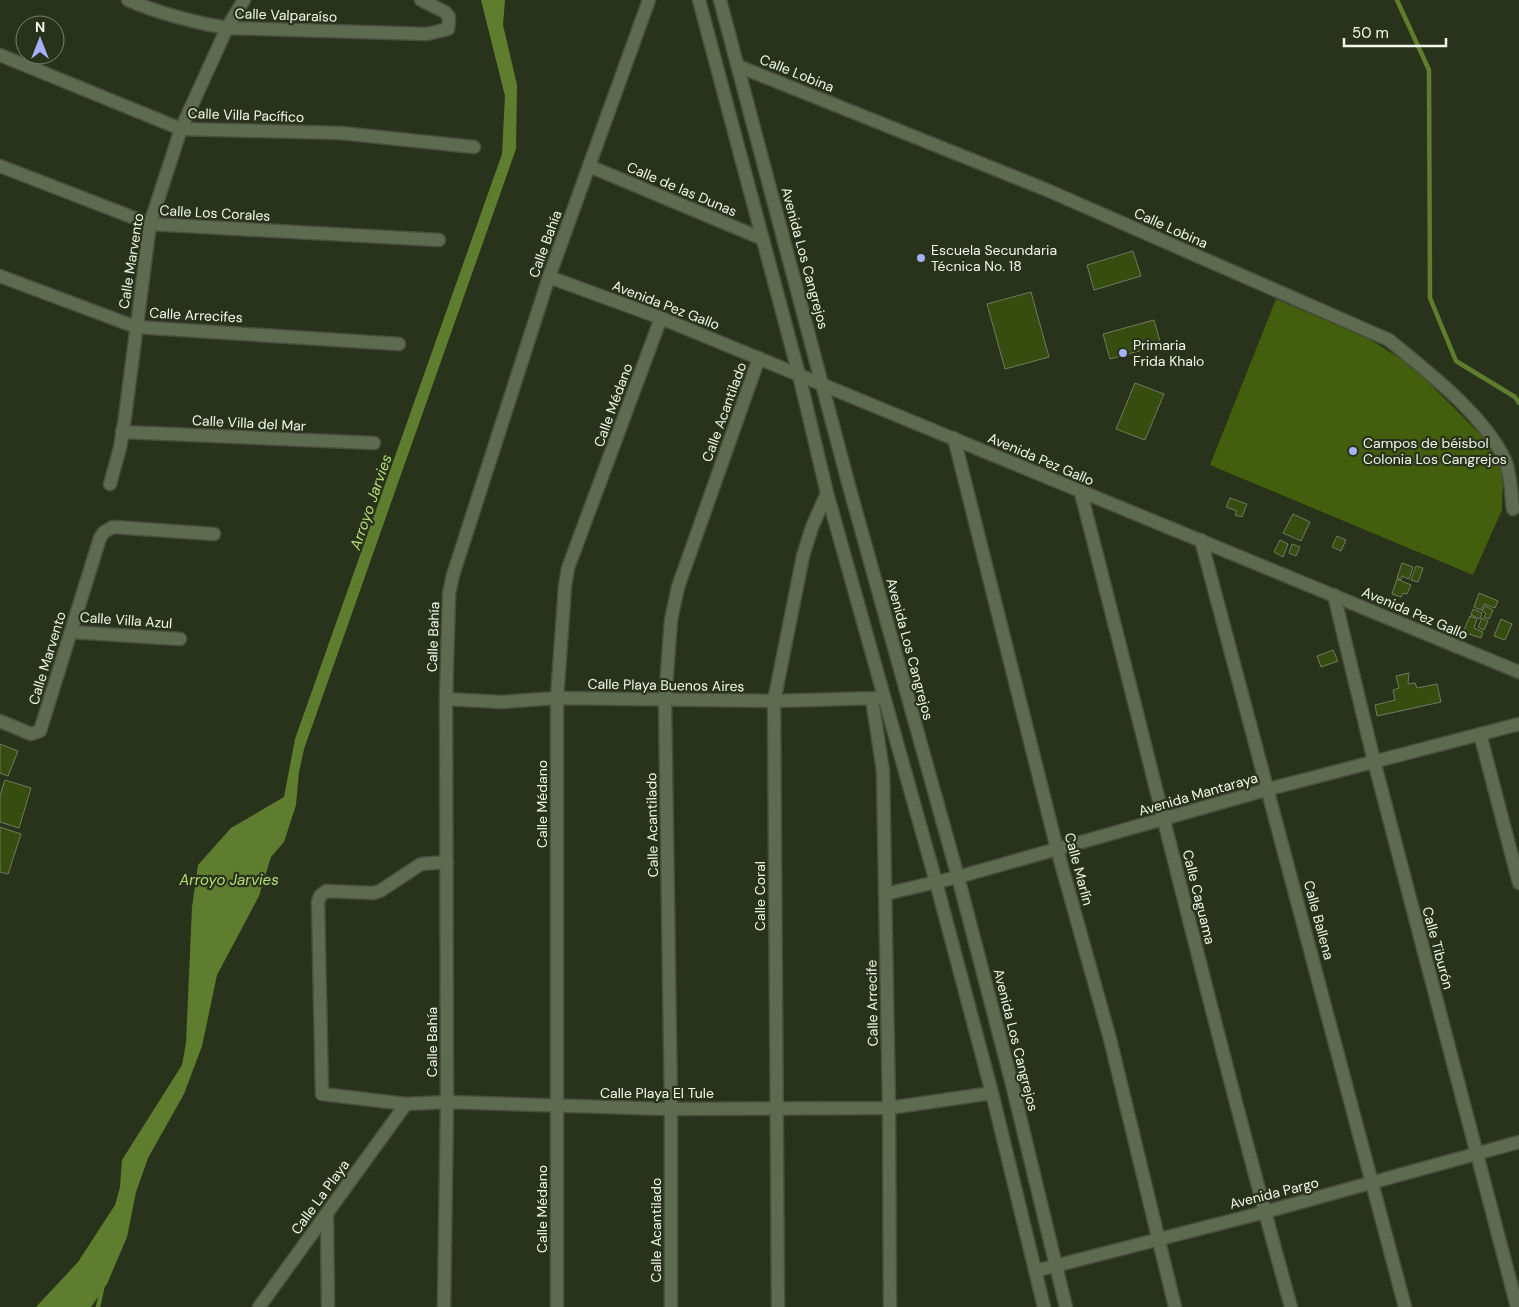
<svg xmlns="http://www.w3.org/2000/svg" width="1519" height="1307" viewBox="0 0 1519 1307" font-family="'DM Sans',sans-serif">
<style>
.green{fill:#435e0d}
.water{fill:#5f7d2e}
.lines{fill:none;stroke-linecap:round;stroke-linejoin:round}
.stream{stroke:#5f7d2e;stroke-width:4.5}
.building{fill:#374d0f;stroke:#6e7b5f}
.minor-casing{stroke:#48503b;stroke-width:15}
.minor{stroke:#5f6b50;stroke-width:12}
.poi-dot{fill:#a6b1fc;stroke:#29331b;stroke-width:2}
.labels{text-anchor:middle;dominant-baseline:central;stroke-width:4.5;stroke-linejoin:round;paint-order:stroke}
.street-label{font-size:14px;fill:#f1f8e9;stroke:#29331b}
.poi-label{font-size:14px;fill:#f1f8e9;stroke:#29331b;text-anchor:start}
.water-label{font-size:15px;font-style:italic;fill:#b5df76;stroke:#29331b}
</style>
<rect width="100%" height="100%" fill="#29331b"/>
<path class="green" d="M 1276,299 L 1371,340 L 1412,366 L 1482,436 L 1503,473 L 1502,510 L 1473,575 L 1210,465 Z"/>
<path class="water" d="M 481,0 L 505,0 L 503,25 L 517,85 L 516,149 L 304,749 L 299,772 L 296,805 L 284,842 L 271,857 L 259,896 L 217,975 L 202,1046 L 184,1094 L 148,1158 L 136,1192 L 127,1237 L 107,1284 L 91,1307 L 36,1307 L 78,1262 L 115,1205 L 120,1187 L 122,1160 L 182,1065 L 186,1043 L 192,907 L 198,865 L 231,828 L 284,797 L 295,739 L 502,154 L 505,96 Z"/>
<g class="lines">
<g class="stream">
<path d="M 1397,0 L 1429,70 L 1430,298 L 1456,361 L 1515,397 L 1519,403"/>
<path d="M 98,1307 L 102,1289"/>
</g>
</g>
<g class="building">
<path d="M 1133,251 L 1141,276 L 1094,290 L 1087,265 Z"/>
<path d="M 1031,292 L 1049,357 L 1005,369 L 987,304 Z"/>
<path d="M 1154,320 L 1161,345 L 1110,359 L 1103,334 Z"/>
<path d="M 1135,383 L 1164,394 L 1145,440 L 1116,429 Z"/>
<path d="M 1230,498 L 1247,504 L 1242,517 L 1235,515 L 1237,511 L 1226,507 Z"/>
<path d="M 1293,514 L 1310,522 L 1301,541 L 1283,533 Z"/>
<path d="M 1337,536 L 1346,540 L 1341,551 L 1332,547 Z"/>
<path d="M 1280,540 L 1288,544 L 1283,557 L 1274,552 Z"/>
<path d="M 1292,544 L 1300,547 L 1296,556 L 1289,553 Z"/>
<path d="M 1402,563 L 1413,567 L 1409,579 L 1402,576 L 1401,580 L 1397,578 Z"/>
<path d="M 1416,566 L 1423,568 L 1418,582 L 1411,580 Z"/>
<path d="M 1397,579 L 1411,585 L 1407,594 L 1403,593 L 1401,597 L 1392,594 Z"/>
<path d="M 1479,593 L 1498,601 L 1495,608 L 1484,604 L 1481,610 L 1474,607 Z"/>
<path d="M 1485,606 L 1493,610 L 1489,619 L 1484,617 L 1486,613 L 1482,611 Z"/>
<path d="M 1473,609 L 1482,613 L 1480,619 L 1471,615 Z"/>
<path d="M 1470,616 L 1477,619 L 1474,628 L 1483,632 L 1481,638 L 1463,632 Z"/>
<path d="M 1482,618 L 1488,621 L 1484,630 L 1478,627 Z"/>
<path d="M 1501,619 L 1512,624 L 1505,640 L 1494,636 Z"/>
<path d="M 1333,650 L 1338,661 L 1321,667 L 1317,656 Z"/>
<path d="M 1409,673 L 1408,684 L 1415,683 L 1417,688 L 1437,684 L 1441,702 L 1377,716 L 1375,705 L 1395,700 L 1393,690 L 1399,688 L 1396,676 Z"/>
<path d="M 0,744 L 18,751 L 8,776 L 0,773 Z"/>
<path d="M 5,780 L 31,788 L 19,828 L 0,822 L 0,795 Z"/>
<path d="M 0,827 L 21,834 L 8,874 L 0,872 Z"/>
</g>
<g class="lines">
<g class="minor-casing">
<g id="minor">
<path d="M 128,0 C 161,14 192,22 227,28 L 427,34 L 448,29 L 449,17 L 445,12 L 421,0"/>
<path d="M 699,0 L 799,375 L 827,493 L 936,882 L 992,1093 L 1044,1307"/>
<path d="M 720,0 L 849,486 L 958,877 L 1012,1084 L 1066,1307"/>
<path d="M 0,55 L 181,129 L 341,133 L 474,147"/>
<path d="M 738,66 L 1047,190 L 1389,340 C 1427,371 1484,415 1505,460 C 1511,474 1511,494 1513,509"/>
<path d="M 0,166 L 150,224 L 439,240"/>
<path d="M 589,166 L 763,239"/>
<path d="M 0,276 L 136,327 L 399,344"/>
<path d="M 549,277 L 661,318 L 1519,672"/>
<path d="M 122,432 L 374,443"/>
<path d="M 954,438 L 1057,849 L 1110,1039 L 1175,1307"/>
<path d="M 110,484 L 120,448 L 125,417 L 150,224 L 181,129 L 227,28 L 244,0"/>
<path d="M 1081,493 C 1151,764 1216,1037 1291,1307"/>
<path d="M 1201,540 L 1405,1307"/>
<path d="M 1334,595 L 1374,761 L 1517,1307"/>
<path d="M 71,632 L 180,639"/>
<path d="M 446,699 L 502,702 L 557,698 L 774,701 L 878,698"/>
<path d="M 872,699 L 883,771 L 889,1108 L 890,1307"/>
<path d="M 0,721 L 31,734 L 40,731 L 100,538 L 104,532 L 113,527 L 214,534"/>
<path d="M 1480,734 L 1519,883"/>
<path d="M 447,862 L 421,864 L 380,891 L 373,893 L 326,891 L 320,896 L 318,902 L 322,1094 L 406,1104 L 447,1102 L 671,1109 L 889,1108 L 992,1093"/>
<path d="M 885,894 L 958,877 L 1269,789 L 1519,724"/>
<path d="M 327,1214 L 328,1307"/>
<path d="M 1035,1271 L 1265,1212 L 1519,1142"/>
<path d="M 259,1307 L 406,1104"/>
<path d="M 444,1307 L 447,1102 L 446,699 L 449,594 L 453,575 L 549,277 L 649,0"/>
<path d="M 557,1307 L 557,698 L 565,586 L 568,568 L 661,318"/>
<path d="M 671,1307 L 671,1109 L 665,700 L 671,620 L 678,587 L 759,358"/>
<path d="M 778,1307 L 774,701 L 803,556 L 812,527 L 827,493"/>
</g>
</g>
<use href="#minor" class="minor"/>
</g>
<g class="poi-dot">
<circle cx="921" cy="258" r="5"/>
<circle cx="1123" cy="353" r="5"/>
<circle cx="1353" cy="451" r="5"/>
</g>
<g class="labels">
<g class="street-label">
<text transform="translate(286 15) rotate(2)">Calle Valparaíso</text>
<text transform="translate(797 73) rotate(22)">Calle Lobina</text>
<text transform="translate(246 115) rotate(2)">Calle Villa Pacífico</text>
<text transform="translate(682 189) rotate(23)">Calle de las Dunas</text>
<text transform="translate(215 213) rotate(3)">Calle Los Corales</text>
<text transform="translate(1171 228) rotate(24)">Calle Lobina</text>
<text transform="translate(545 244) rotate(-70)">Calle Bahía</text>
<text transform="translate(805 258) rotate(75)">Avenida Los Cangrejos</text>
<text transform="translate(131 261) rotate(-81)">Calle Marvento</text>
<text transform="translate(666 305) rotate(21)">Avenida Pez Gallo</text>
<text transform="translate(196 315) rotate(3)">Calle Arrecifes</text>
<text transform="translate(613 405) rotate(-70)">Calle Médano</text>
<text transform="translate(724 412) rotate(-70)">Calle Acantilado</text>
<text transform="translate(249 423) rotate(3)">Calle Villa del Mar</text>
<text transform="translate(1041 459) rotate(23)">Avenida Pez Gallo</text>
<text transform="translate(1415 613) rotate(23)">Avenida Pez Gallo</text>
<text transform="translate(126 620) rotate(4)">Calle Villa Azul</text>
<text transform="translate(433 637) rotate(-88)">Calle Bahía</text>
<text transform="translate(910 649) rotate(75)">Avenida Los Cangrejos</text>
<text transform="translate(47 658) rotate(-73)">Calle Marvento</text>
<text transform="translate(666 685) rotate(1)">Calle Playa Buenos Aires</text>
<text transform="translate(1198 794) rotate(-16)">Avenida Mantaraya</text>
<text transform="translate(542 804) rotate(-90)">Calle Médano</text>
<text transform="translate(652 825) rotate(-91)">Calle Acantilado</text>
<text transform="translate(1079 869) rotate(75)">Calle Marlín</text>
<text transform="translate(760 896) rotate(-90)">Calle Coral</text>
<text transform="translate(1199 897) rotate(76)">Calle Caguama</text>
<text transform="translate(1319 920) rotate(75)">Calle Ballena</text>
<text transform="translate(1438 948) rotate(75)">Calle Tiburón</text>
<text transform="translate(872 1003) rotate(-91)">Calle Arrecife</text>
<text transform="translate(1016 1040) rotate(76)">Avenida Los Cangrejos</text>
<text transform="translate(432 1042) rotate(-90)">Calle Bahía</text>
<text x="657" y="1093">Calle Playa El Tule</text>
<text transform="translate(1274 1193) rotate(-14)">Avenida Pargo</text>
<text transform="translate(320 1197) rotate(-54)">Calle La Playa</text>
<text transform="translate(542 1209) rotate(-90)">Calle Médano</text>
<text transform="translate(656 1230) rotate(-90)">Calle Acantilado</text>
</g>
<g class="poi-label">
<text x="931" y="250">Escuela Secundaria<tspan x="931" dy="16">Técnica No. 18</tspan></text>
<text x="1133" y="345">Primaria<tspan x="1133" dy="16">Frida Khalo</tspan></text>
<text x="1363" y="443">Campos de béisbol<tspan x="1363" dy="16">Colonia Los Cangrejos</tspan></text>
</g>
<g class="water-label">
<text transform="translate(371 502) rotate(-71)">Arroyo Jarvies</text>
<text x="229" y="880">Arroyo Jarvies</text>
</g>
</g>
<g transform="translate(40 40)"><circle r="24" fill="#29331b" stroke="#79826d"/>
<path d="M0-4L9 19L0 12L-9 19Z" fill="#a6b1fc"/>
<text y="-8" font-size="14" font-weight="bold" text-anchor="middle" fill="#f1f8e9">N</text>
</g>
<path d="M1344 38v8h102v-8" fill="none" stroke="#f1f8e9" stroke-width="2.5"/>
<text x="1352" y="38" font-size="15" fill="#f1f8e9" stroke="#29331b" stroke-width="4" paint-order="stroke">50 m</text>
</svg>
